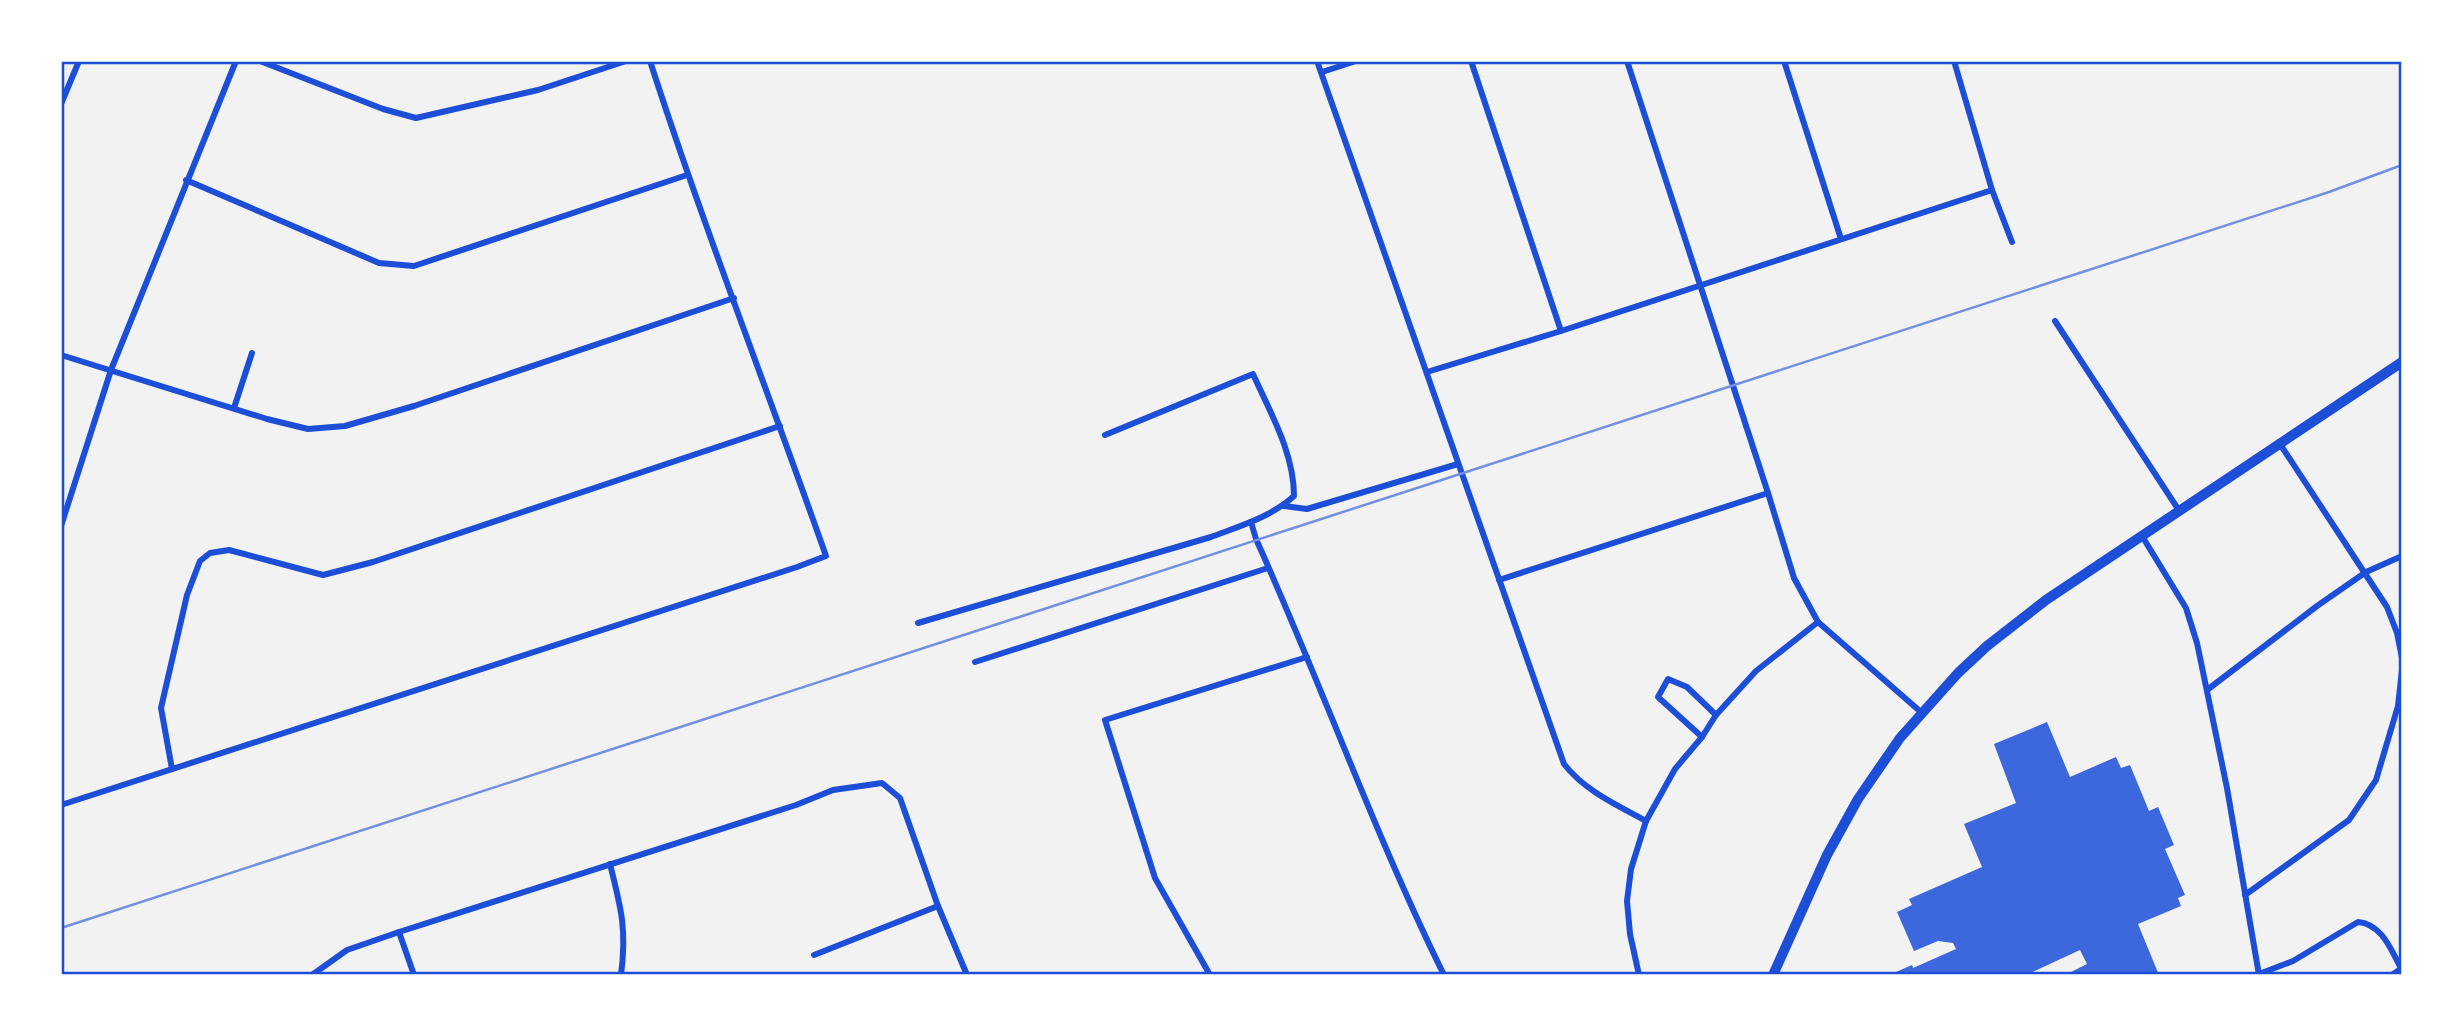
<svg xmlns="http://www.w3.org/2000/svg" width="2463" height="1036" viewBox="0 0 2463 1036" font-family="'Golos Text',sans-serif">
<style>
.building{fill:#3d67dc}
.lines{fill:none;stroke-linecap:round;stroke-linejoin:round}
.minor{stroke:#1d4ed8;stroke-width:6}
.primary{stroke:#1d4ed8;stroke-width:10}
.rail{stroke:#7290e2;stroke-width:2.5}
.neatline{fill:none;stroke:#1d4ed8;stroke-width:2.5}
</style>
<rect width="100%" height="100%" fill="#f2f2f2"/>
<path class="building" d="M 2047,722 L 2070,777 L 2116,757 L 2121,768 L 2130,765 L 2149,811 L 2158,807 L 2174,845 L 2165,849 L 2185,895 L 2178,898 L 2181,906 L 2138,924 L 2159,975 L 2065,975 L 2087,964 L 2080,950 L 2026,975 L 1889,975 L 1912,965 L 1913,968 L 1956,949 L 1953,943 L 1938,941 L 1914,951 L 1897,912 L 1912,905 L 1909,899 L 1982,867 L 1964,824 L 2016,803 L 1994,744 Z"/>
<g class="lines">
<g class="minor">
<path d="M 260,61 L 383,109 L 416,118 L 538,90 L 626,61"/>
<path d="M 1317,61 L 1564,764 C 1585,791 1617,805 1646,821"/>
<path d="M 1471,61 L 1561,331"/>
<path d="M 1627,61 L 1768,493 L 1794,578 L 1818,622 L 1922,713"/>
<path d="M 1784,61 L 1841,239"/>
<path d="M 1954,61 L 1992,190 L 2012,242"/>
<path d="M 1322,72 L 1356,61"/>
<path d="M 61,104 L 79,61"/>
<path d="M 186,180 L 379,263 L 414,266 L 687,175"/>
<path d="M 2055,321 L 2180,512"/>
<path d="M 61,355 L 267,419 L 308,429 L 345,426 L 414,406 L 734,298"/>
<path d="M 1427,372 L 1561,331 L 1992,190"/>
<path d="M 234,408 L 252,353"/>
<path d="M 2280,444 L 2387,607 L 2397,633 L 2402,658"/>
<path d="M 1284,506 L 1307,509 L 1458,464"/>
<path d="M 1251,522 L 1256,539 C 1321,683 1374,833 1444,975"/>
<path d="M 61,526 L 111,370 L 236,61"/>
<path d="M 2142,536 L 2186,608 L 2197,643 L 2227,788 L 2259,975"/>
<path d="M 1499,580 L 1768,493"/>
<path d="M 918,623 L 1211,537 C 1240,526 1271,517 1294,496 C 1294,453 1270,412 1253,374 L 1105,435"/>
<path d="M 975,662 L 1268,568"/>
<path d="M 2207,690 L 2317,606 L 2366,572 L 2402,556"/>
<path d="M 1702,737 L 1658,697 L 1668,679 L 1687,687 L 1716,715"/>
<path d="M 172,769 L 161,708 L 187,595 L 200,561 L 210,553 L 229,550 L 323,575 L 373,562 L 780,426"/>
<path d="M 61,805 L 797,567 L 826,556 C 768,391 704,228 650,61"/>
<path d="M 610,864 C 621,908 627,929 621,975"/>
<path d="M 2245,895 L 2349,820 L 2376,780 L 2398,706 L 2402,670"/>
<path d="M 399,932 L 414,975"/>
<path d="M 814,955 L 938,906"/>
<path d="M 2259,974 L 2293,961 L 2358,922 C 2382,924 2391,950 2401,968"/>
<path d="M 312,975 L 347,950 L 399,932 L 796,805 L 833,790 L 882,783 L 900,798 L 938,906 L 967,975"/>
<path d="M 1210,975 L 1155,878 L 1105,720 L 1307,657"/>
<path d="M 1639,975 L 1630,934 L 1627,901 L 1631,869 L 1646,821 L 1675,769 L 1702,737 L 1716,715 L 1756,671 L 1818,622"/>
<path d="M 2392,975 L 2402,968"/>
</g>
<path class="primary" d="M 1773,975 L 1827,855 L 1858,799 L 1900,738 L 1958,673 L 1987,646 L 2046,600 L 2402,362"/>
<path class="rail" d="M 61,928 L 2329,192 L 2402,165"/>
</g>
<rect width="2463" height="1036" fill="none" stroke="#ffffff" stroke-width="126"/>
<rect x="63" y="63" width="2337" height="910" class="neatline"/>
</svg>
